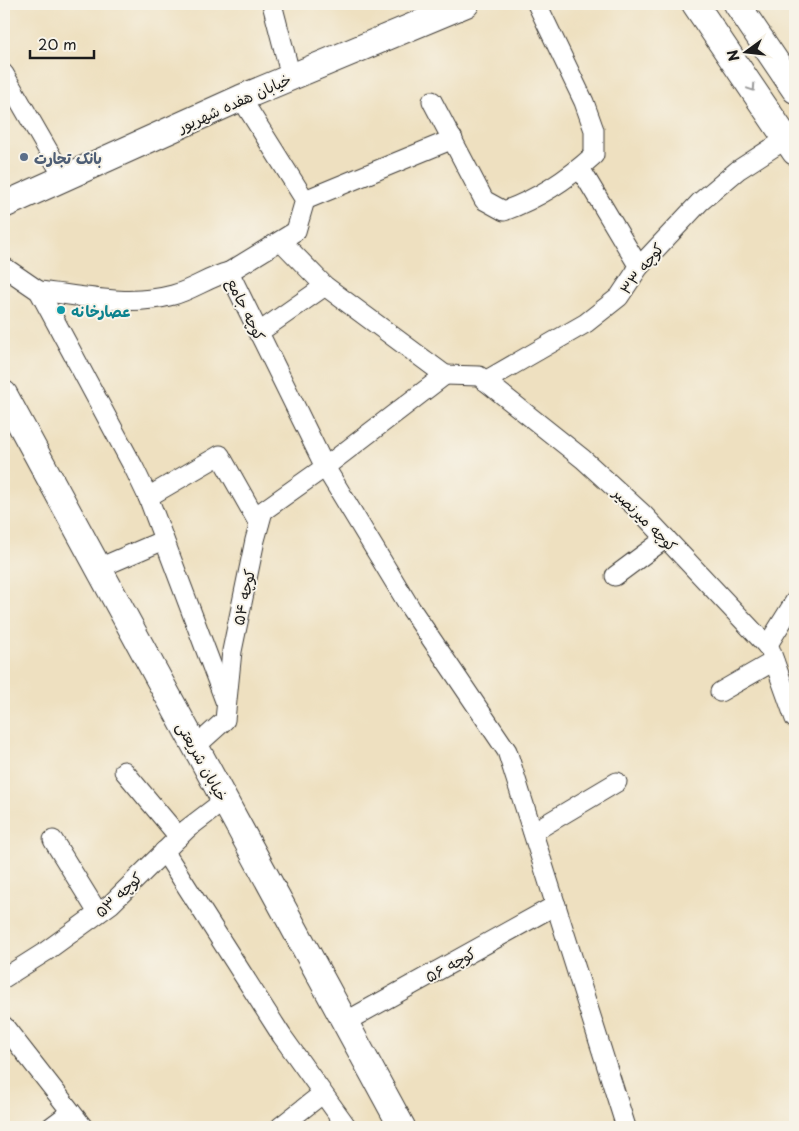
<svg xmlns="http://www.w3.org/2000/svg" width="799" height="1131" viewBox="0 0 799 1131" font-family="'Playpen Sans','Playpen Sans Arabic',sans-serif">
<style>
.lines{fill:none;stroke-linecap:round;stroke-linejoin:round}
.street-casing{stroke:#3c3935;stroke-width:21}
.secondary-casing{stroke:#3c3935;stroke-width:28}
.street{stroke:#fff;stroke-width:19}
.secondary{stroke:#fff;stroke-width:26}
.oneway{stroke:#999}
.service-dot{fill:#5c6f8a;stroke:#f7f3e8;stroke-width:2}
.culture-dot{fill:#0f9aa8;stroke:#f7f3e8;stroke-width:2}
.labels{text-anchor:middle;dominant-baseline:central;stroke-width:4;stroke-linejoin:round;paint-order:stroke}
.street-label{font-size:15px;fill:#1c1c1c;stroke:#f7f3e8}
.service-label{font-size:15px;font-weight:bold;fill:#4e5e75;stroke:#f7f3e8;text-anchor:start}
.culture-label{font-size:15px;font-weight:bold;fill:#0d838f;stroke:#f7f3e8;text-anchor:start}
</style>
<rect width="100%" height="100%" fill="#f7f3e8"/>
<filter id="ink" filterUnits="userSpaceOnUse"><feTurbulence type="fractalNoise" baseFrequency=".02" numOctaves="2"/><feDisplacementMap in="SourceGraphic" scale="10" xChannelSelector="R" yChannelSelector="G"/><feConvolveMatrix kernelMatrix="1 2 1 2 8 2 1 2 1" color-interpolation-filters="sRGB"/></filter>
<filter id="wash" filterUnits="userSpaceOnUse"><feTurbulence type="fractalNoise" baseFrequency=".0096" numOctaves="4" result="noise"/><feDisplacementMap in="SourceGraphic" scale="20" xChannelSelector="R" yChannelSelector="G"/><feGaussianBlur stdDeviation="1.12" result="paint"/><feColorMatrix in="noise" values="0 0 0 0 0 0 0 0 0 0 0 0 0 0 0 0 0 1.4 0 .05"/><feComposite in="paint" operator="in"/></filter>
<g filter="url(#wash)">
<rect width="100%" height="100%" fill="#eee0c0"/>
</g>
<g filter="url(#ink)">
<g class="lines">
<g class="street-casing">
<g id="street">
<path d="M 272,4 L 291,77"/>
<path d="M 4,74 L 64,178"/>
<path d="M 432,101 L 484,200 L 504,211 C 537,199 568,179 594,155 L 594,130 L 584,102 L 537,4"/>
<path d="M 580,168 L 639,267"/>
<path d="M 305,200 L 453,139"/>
<path d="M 4,267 L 39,291 L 134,468 L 148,497 L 225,701"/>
<path d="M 229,272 L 296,231 L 305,200 L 241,98"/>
<path d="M 39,291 C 83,296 129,307 173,295 C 192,290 209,277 229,272 L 325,467 L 411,609 L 507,751 L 626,1127"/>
<path d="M 258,333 L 325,286"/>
<path d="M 445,375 L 479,376 L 583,459 L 643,514 L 770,649 L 795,719"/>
<path d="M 485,381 L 586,323 L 619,297 L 639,267 L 700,202 L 738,170 L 786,139"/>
<path d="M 148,497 L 220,455 L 259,524"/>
<path d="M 99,568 L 164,540"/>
<path d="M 615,576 L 666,538"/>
<path d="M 767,646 L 795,601"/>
<path d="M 720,692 L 774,661"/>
<path d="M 195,747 L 225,720 L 232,651 L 255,540 L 263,511 L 325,467 L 445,375 L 325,286 L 282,242"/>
<path d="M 124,771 L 179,837"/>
<path d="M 533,832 L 617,782"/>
<path d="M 53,840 L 98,913"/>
<path d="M 164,851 L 282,1036 L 347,1127"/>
<path d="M 4,978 L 45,952 L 111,904 L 187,829 L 225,800"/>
<path d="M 345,1022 L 556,905"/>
<path d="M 4,1026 L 83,1127"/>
<path d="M 51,1127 L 71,1112"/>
<path d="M 280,1127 L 322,1094"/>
</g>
</g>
<g class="secondary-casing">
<g id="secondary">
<path d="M 695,4 L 795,152"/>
<path d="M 737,4 L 795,90"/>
<path d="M 4,205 L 241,98 L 466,4"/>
<path d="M 4,394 L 402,1127"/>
</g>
</g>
<use href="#street" class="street"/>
<use href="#secondary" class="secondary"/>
</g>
<defs><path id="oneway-chevron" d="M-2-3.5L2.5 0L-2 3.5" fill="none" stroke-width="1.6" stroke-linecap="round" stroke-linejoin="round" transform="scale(1.25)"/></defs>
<use class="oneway" href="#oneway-chevron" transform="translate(752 88) rotate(56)"/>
</g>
<circle class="service-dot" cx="24" cy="157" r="5"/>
<circle class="culture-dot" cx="61" cy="310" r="5"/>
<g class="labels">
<g class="street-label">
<text transform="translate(234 102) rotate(-24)">خیابان هفده شهریور</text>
<text transform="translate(641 268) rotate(-52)">کوچه ۳۳</text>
<text transform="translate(247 309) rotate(64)">کوچه جامع</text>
<text transform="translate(646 519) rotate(45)">کوچه میرنصیر</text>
<text transform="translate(243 597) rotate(-78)">کوچه ۵۴</text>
<text transform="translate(203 761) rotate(61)">خیابان شریعتی</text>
<text transform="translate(118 894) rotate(-43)">کوچه ۵۳</text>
<text transform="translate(450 964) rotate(-29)">کوچه ۵۶</text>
</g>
<g class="service-label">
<text x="34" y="157">بانک تجارت</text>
</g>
<g class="culture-label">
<text x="71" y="310">عصارخانه</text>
</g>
</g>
<rect width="799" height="1131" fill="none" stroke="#f7f3e8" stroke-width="20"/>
<g transform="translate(746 52) rotate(255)" stroke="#f7f3e8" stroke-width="4" paint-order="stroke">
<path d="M0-4L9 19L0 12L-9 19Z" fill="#1c1c1c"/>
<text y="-8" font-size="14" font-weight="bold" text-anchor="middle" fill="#1c1c1c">N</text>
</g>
<path d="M30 50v8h64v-8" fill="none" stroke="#1c1c1c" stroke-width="2.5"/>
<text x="38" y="50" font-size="15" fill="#1c1c1c" stroke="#f7f3e8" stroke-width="4" paint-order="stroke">20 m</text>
</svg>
